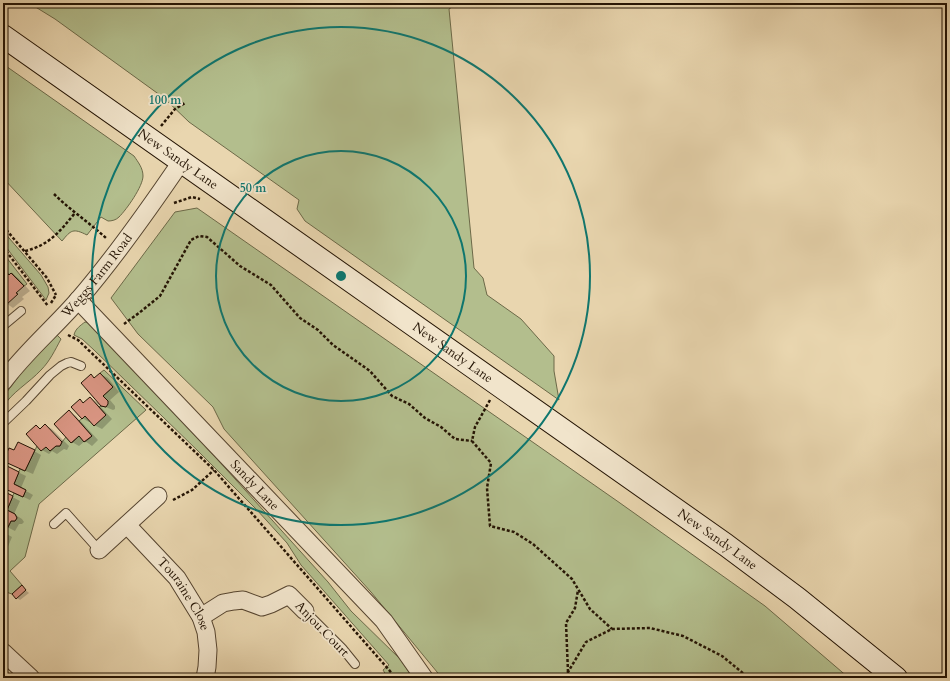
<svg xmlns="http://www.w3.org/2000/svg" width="950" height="681" viewBox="0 0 950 681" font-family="Cardo,serif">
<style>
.green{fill:#b3be8d;stroke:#6c6948}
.shadow{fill:#0003}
.building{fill:#d89481;stroke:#241404}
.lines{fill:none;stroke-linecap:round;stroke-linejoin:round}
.lane-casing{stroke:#55442f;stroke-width:10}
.street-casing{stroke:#55442f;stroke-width:19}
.secondary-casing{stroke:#241404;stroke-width:24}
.path{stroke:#241404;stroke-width:2.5;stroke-dasharray:3 2;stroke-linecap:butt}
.lane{stroke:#f1e4cb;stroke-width:8}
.street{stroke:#f1e4cb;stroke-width:17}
.secondary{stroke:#f1e4cb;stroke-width:22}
.ring{fill:none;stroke:#0f766e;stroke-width:2}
.labels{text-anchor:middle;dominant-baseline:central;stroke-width:3.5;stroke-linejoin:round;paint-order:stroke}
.street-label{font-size:13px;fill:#241404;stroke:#f1e4cb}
.centre{fill:#0f766e;stroke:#f1e4cb;stroke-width:2}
.ring-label{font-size:12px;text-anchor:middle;font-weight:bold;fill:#0f766e;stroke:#f1e4cb;stroke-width:3.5;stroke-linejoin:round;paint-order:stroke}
</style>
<rect width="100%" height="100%" fill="#e9d6af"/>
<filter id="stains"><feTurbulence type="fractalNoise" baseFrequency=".005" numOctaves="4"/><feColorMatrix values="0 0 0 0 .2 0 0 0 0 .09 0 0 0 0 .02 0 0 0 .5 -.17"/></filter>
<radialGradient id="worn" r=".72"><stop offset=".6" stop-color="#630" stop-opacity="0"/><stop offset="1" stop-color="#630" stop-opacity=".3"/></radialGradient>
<g class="green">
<path d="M 29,3 L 458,3 L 449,9 L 474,268 L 483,278 L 487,295 L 521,319 L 554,356 L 554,371 L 559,400 L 305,221 L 297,209 L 299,200 L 189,122 L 164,98 L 55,19 Z"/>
<path d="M 3,64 L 134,156 C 138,162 143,168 143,176 C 143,186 127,209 119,217 C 116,220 112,221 108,221 L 101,217 L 87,235 C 73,228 71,230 62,241 L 3,178 Z"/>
<path d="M 197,208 L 620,503 L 765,606 L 849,678 L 442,678 L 371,592 L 224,429 L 213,407 L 138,334 L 111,298 L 175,212 Z"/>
<path d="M 3,231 L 41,275 L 48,287 L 49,293 L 46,300 L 3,243 Z"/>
<path d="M 3,253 L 27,284 L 24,286 L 12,273 L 9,275 L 5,270 L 3,271 Z"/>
<path d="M 85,322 L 91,323 L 217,459 L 328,582 L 351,611 L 400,659 L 413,678 L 388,678 L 383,670 L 389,665 L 301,565 L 287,543 L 257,510 L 197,450 L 94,350 L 82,339 L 74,335 C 75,329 81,325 85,322 Z"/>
<path d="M 57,335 L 61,339 C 55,350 50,361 41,370 C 29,383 12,392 3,407 L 3,397 L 13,384 L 24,369 Z"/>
<path d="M 104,370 L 146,410 L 39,504 L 25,557 L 10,571 L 22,585 L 12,594 L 6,592 L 3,597 L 3,538 L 11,521 L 15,521 L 17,518 L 15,514 L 7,510 L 14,493 L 23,497 L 26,490 L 14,484 L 20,469 L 25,471 L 37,446 L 46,447 L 50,451 L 56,446 L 60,446 L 62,442 L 66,437 L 72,443 L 79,436 L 85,442 L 92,436 L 79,421 L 85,416 L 106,415 L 99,407 L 101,406 L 106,407 L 108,401 L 103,396 L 113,387 L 100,373 Z"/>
</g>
<g class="shadow">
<path d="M 5,271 L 18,278 L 30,291 L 22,297 L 24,299 L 13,308 L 3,301 L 3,272 Z"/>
<path d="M 3,306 L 8,311 L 3,315 Z"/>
<path d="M 100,374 L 108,378 L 119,392 L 110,400 L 115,406 L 115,409 L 113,410 L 98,404 L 112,419 L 102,429 L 94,425 L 91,421 L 89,422 L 82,418 L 80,400 L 84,403 L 90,398 L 100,404 L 91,375 L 95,378 Z"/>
<path d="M 69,412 L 76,416 L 98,440 L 92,446 L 85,441 L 79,446 L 72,442 L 56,424 Z"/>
<path d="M 45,425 L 52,429 L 69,446 L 67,450 L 64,449 L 57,454 L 52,451 L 49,454 L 42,450 L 36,427 L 41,429 Z"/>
<path d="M 14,451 L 34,451 L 41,455 L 33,474 L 11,465 Z"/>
<path d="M 3,465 L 26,476 L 21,488 L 33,495 L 30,500 L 3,487 Z"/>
<path d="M 3,492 L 20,501 L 14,514 L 22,519 L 24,522 L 22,524 L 19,524 L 15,531 L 3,525 Z"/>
<path d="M 3,532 L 12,537 L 7,549 L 3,547 Z"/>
<path d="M 22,587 L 29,593 L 20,600 L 17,598 Z"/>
</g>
<g class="building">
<path d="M 4,270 L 9,275 L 11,273 L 24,286 L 16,293 L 18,294 L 6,305 L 3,302 L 3,271 Z"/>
<path d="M 100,373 L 113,387 L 103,396 L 108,401 L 108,404 L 106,407 L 101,406 L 81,383 L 91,374 L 94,378 Z"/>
<path d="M 90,397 L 106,415 L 94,426 L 85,416 L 82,419 L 71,407 L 80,399 L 83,403 Z"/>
<path d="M 69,410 L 92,436 L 84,442 L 79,436 L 71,443 L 54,424 Z"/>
<path d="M 45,424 L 62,442 L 60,446 L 56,446 L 50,451 L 46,447 L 41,451 L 26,434 L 36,425 L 40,429 Z"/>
<path d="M 18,442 L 35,450 L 25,471 L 3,461 L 9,448 L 14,450 Z"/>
<path d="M 3,464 L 19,472 L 14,484 L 26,490 L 23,497 L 3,488 Z"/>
<path d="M 3,491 L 13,496 L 7,510 L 3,508 Z"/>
<path d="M 3,508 L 15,514 L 17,518 L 15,521 L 11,521 L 8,527 L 3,525 Z"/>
<path d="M 22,585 L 26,590 L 16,599 L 12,594 Z"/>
</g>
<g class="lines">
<g class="lane-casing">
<g id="lane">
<path d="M 3,326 L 21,311"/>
<path d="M 3,423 L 26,401 L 50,375 L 61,366 L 67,363 L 71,362 L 81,366"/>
<path d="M 54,524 L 66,513 L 99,550"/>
<path d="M 305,611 L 342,648 L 355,664"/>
</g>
</g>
<g class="street-casing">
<g id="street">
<path id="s1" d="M 78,300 L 384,621 L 424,678"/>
<path id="s2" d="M 3,382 C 25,352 55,327 79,299 C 116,256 149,209 181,162"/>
<path id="s3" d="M 127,525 L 177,578 L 201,617 L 206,632 L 208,650 L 207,667 L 205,678"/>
<path d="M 99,550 L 158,496"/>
<path d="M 201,617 L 223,603 L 234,601 L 243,600 L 262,607 L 271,604 L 289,595 L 305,611"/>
<path d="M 3,652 L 31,678"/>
</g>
</g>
<g class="secondary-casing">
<g id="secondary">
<path id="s4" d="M 3,36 L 726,545 L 797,598 L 896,678"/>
</g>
</g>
<g class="path">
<path d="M 161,126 L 175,109 L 185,103"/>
<path d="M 54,194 C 70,210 90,223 107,239"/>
<path d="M 174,203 L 192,197 L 200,199"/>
<path d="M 3,226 L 47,278 L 56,295"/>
<path d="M 3,247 L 48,306"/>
<path d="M 25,251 C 50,245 60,231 75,213"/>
<path d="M 51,303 L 56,295"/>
<path d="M 124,324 L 139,313 L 160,296 L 191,240 L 199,236 L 207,237 L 240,266 L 271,285 L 300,318 L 318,330 L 333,345 L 370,371 L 392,396 L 409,404 L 425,418 L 441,427 L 455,439 L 472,441"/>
<path d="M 68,335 L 78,340 L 214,470 L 396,678"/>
<path d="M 490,400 L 475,427 L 472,441 L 491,463 L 487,488 L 490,526 L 514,532 L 533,544 L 572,579 L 590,609 L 612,629"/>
<path d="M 173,500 L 192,490 L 214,470"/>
<path d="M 568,672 L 566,623 L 575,608 L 578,590"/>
<path d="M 567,678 L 568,672 L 586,642 L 612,629 L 650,628 L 683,636 L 722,656 L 749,678"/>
</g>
<use href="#lane" class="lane"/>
<use href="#street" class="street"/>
<use href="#secondary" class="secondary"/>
</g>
<g class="ring">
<circle cx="341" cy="276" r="125"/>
<circle cx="341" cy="276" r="249"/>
</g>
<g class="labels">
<g class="street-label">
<text stroke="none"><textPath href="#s4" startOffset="214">New Sandy Lane</textPath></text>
<text stroke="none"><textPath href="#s2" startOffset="142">Weggs Farm Road</textPath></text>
<text stroke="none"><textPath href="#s4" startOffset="550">New Sandy Lane</textPath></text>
<text stroke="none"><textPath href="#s1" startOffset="256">Sandy Lane</textPath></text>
<text stroke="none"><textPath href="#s4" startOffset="874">New Sandy Lane</textPath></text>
<text stroke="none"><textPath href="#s3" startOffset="90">Touraine Close</textPath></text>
<text transform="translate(322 629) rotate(46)">Anjou Court</text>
</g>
</g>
<circle cx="341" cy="276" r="6" class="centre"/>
<g class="ring-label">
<text x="165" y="104">100 m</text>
<text x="253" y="192">50 m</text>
</g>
<rect width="950" height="681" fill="none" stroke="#e9d6af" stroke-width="16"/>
<rect x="4" y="4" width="942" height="673" fill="none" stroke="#241404" stroke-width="2"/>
<rect x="8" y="8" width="934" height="665" fill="none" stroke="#241404"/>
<rect width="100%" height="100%" filter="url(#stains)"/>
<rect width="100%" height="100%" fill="url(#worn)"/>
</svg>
